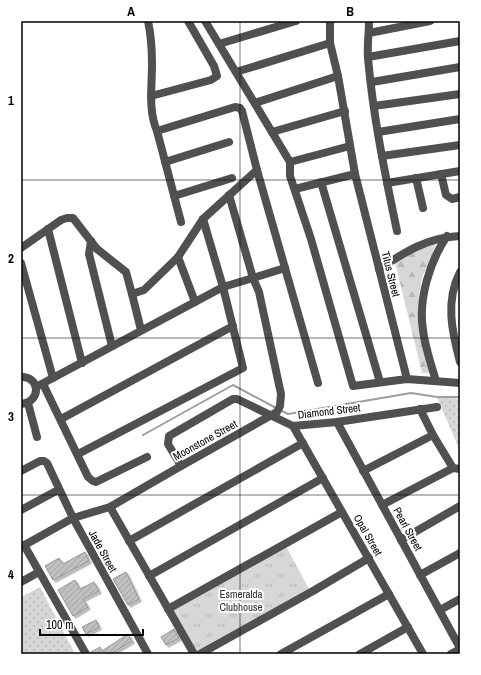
<svg xmlns="http://www.w3.org/2000/svg" width="481" height="675" viewBox="0 0 481 675" font-family="'Archivo Narrow',sans-serif">
<style>
.grass{fill:url(#grass-dots)}
.forest{fill:url(#forest-firs)}
.park{fill:url(#park-tufts)}
.lines{fill:none;stroke-linecap:round;stroke-linejoin:round}
.stream{stroke:#9e9e9e;stroke-width:2}
.building{fill:url(#building-hatch);stroke:#949494;filter:url(#shadow)}
.minor{stroke:#505050;stroke-width:8}
.grid{fill:none;stroke:#000;stroke-width:1;stroke-opacity:0.55}
.labels{text-anchor:middle;dominant-baseline:central;stroke-width:4;stroke-linejoin:round;paint-order:stroke}
.street-label{font-size:11px;fill:#000;stroke:#fff}
.park-label{font-size:11px;fill:#2e2e2e;stroke:#fff}
.neatline{fill:none;stroke:#000;stroke-width:1.5}
.grid-label{font-size:13px;text-anchor:middle;font-weight:bold;fill:#000}
</style>
<defs>
<pattern id="grass-dots" width="8" height="8" patternUnits="userSpaceOnUse"><rect width="8" height="8" fill="#d7d7d7"/><path d="M2 2h.1M6 6h.1" fill="none" stroke="#b7b7b7" stroke-width="1.8" stroke-linecap="round"/></pattern>
<pattern id="forest-firs" width="22" height="20" patternUnits="userSpaceOnUse"><rect width="22" height="20" fill="#d7d7d7"/><path d="M5 1l3.5 6h-7zM16 11l3.5 6h-7z" fill="#b7b7b7"/></pattern>
<pattern id="park-tufts" width="24" height="20" patternUnits="userSpaceOnUse"><rect width="24" height="20" fill="#d7d7d7"/><path d="M3 7l-1-3M5 7V3M7 7l1-3M15 17l-1-3M17 17v-4M19 17l1-3" fill="none" stroke="#b7b7b7"/></pattern>
<pattern id="building-hatch" width="6" height="6" patternUnits="userSpaceOnUse"><rect width="6" height="6" fill="#c0c0c0"/><path d="M-1 1l2-2M0 6l6-6M5 7l2-2" fill="none" stroke="#a3a3a3"/></pattern>
<filter id="shadow"><feDropShadow dx="2.5" dy="2.5" stdDeviation="0" flood-color="#0004"/></filter>
</defs>
<rect width="100%" height="100%" fill="#fff"/>
<g class="grass">
<path d="M 437,397 L 460,399 L 460,451 Z"/>
<path d="M 40,587 L 75,654 L 21,654 L 21,597 Z"/>
</g>
<path class="forest" d="M 436,243 L 431,259 L 422,277 L 419,297 L 420,329 L 430,373 L 422,373 L 395,262 L 416,250 Z"/>
<path class="park" d="M 286,546 L 310,591 L 197,654 L 171,610 Z"/>
<g class="lines">
<g class="stream">
<path d="M 280,410 L 288,414 L 411,393 L 437,397 L 460,397"/>
<path d="M 143,435 L 233,385 L 276,408"/>
</g>
</g>
<g class="building">
<path d="M 85,552 L 89,561 L 53,580 L 45,566 L 59,558 L 63,564 Z"/>
<path d="M 126,572 L 139,599 L 128,605 L 113,579 Z"/>
<path d="M 75,580 L 80,589 L 94,582 L 99,591 L 83,599 L 88,607 L 73,616 L 58,590 Z"/>
<path d="M 96,620 L 99,627 L 86,634 L 82,627 Z"/>
<path d="M 174,629 L 179,638 L 166,645 L 161,637 Z"/>
<path d="M 128,634 L 132,641 L 110,654 L 91,654 L 91,652 L 100,647 L 102,651 Z"/>
</g>
<g class="lines">
<g class="minor">
<path d="M 148,21 C 151,35 152,50 152,64 C 152,87 148,110 157,131"/>
<path d="M 205,21 L 290,162 L 290,176 L 311,239 L 353,386 L 407,379 L 460,383"/>
<path d="M 330,21 L 330,43 L 338,76 L 355,174 L 407,379"/>
<path d="M 369,21 C 369,33 367,46 368,58 C 373,116 385,174 397,231"/>
<path d="M 369,33 L 430,21"/>
<path d="M 219,44 L 296,21"/>
<path d="M 368,57 L 460,41"/>
<path d="M 236,72 L 330,43"/>
<path d="M 372,82 L 460,67"/>
<path d="M 151,96 L 211,80 L 217,76 L 214,66 L 188,21"/>
<path d="M 255,103 L 338,76"/>
<path d="M 374,106 L 460,94"/>
<path d="M 272,132 L 345,111"/>
<path d="M 378,132 L 460,119"/>
<path d="M 382,156 L 460,145"/>
<path d="M 165,162 L 229,142"/>
<path d="M 290,162 L 350,146"/>
<path d="M 441,174 L 446,195 L 452,199 L 460,197"/>
<path d="M 416,178 L 423,208"/>
<path d="M 321,182 L 380,382"/>
<path d="M 387,183 L 460,171"/>
<path d="M 295,189 L 355,174"/>
<path d="M 229,195 L 253,278 L 285,268 L 318,383"/>
<path d="M 174,196 L 232,178"/>
<path d="M 181,222 L 157,131 L 235,107 L 240,108 L 242,111 L 257,170"/>
<path d="M 48,229 L 82,363"/>
<path d="M 91,241 L 89,254 L 112,346"/>
<path d="M 21,248 L 61,220 L 67,218 L 73,218 L 97,249 L 126,272 L 132,294 L 144,290 L 178,257 L 203,219 L 257,170 L 285,268"/>
<path d="M 178,257 L 195,302"/>
<path d="M 21,263 L 53,378"/>
<path d="M 379,269 C 405,252 428,237 460,236"/>
<path d="M 460,272 C 445,301 452,332 460,362"/>
<path d="M 132,294 L 141,330"/>
<path d="M 21,377 C 40,376 42,402 21,404"/>
<path d="M 436,381 C 431,364 425,347 423,330 C 418,299 430,261 447,236"/>
<path d="M 43,384 L 88,477 L 93,481 L 96,482 L 147,457"/>
<path d="M 28,403 L 37,437"/>
<path d="M 420,409 L 433,435 L 453,468 L 460,469"/>
<path d="M 61,419 L 233,326"/>
<path d="M 337,422 L 460,648"/>
<path d="M 293,426 L 423,654"/>
<path d="M 78,454 L 243,368 L 223,287 L 203,219"/>
<path d="M 181,466 L 168,444 L 169,436 L 233,399 L 237,399 L 293,426 L 337,422 L 437,407"/>
<path d="M 21,471 L 40,461 L 44,461 L 47,463 L 73,518 L 148,654"/>
<path d="M 363,471 L 433,435"/>
<path d="M 382,505 L 453,468"/>
<path d="M 110,507 L 194,654"/>
<path d="M 21,510 L 58,490"/>
<path d="M 401,540 L 460,506"/>
<path d="M 129,541 L 303,443"/>
<path d="M 24,545 L 86,654"/>
<path d="M 21,547 L 73,518 L 110,507 L 181,466 L 277,412 L 280,406 L 281,394 L 259,292 L 253,278 L 223,287 L 36,387"/>
<path d="M 420,575 L 460,553"/>
<path d="M 149,576 L 323,478"/>
<path d="M 21,582 L 39,572"/>
<path d="M 168,609 L 342,512"/>
<path d="M 440,610 L 460,599"/>
<path d="M 200,654 L 313,591 L 369,558"/>
<path d="M 281,654 L 389,594"/>
<path d="M 360,654 L 408,627"/>
<path d="M 451,654 L 460,649"/>
</g>
</g>
<path class="grid" d="M 240,21 L 240,654M 21,180 L 460,180M 21,338 L 460,338M 21,495 L 460,495"/>
<g class="labels">
<g class="street-label">
<text transform="translate(391 274) rotate(76)">Titus Street</text>
<text transform="translate(329 411) rotate(-7)">Diamond Street</text>
<text transform="translate(205 440) rotate(-29)">Moonstone Street</text>
<text transform="translate(408 529) rotate(61)">Pearl Street</text>
<text transform="translate(368 535) rotate(60)">Opal Street</text>
<text transform="translate(103 551) rotate(61)">Jade Street</text>
</g>
<g class="park-label">
<text x="241" y="594">Esmeralda<tspan x="241" dy="13">Clubhouse</tspan></text>
</g>
</g>
<rect width="481" height="675" fill="none" stroke="#ffffff" stroke-width="44"/>
<path d="M40 629v6h103v-6" fill="none" stroke="#000000" stroke-width="2"/>
<text x="46" y="629" font-size="12" fill="#000000" stroke="#ffffff" stroke-width="3" paint-order="stroke">100 m</text>
<rect x="22" y="22" width="437" height="631" class="neatline"/>
<g class="grid-label">
<text x="131" y="16">A</text>
<text x="350" y="16">B</text>
<text x="11" y="105">1</text>
<text x="11" y="263">2</text>
<text x="11" y="421">3</text>
<text x="11" y="579">4</text>
</g>
</svg>
